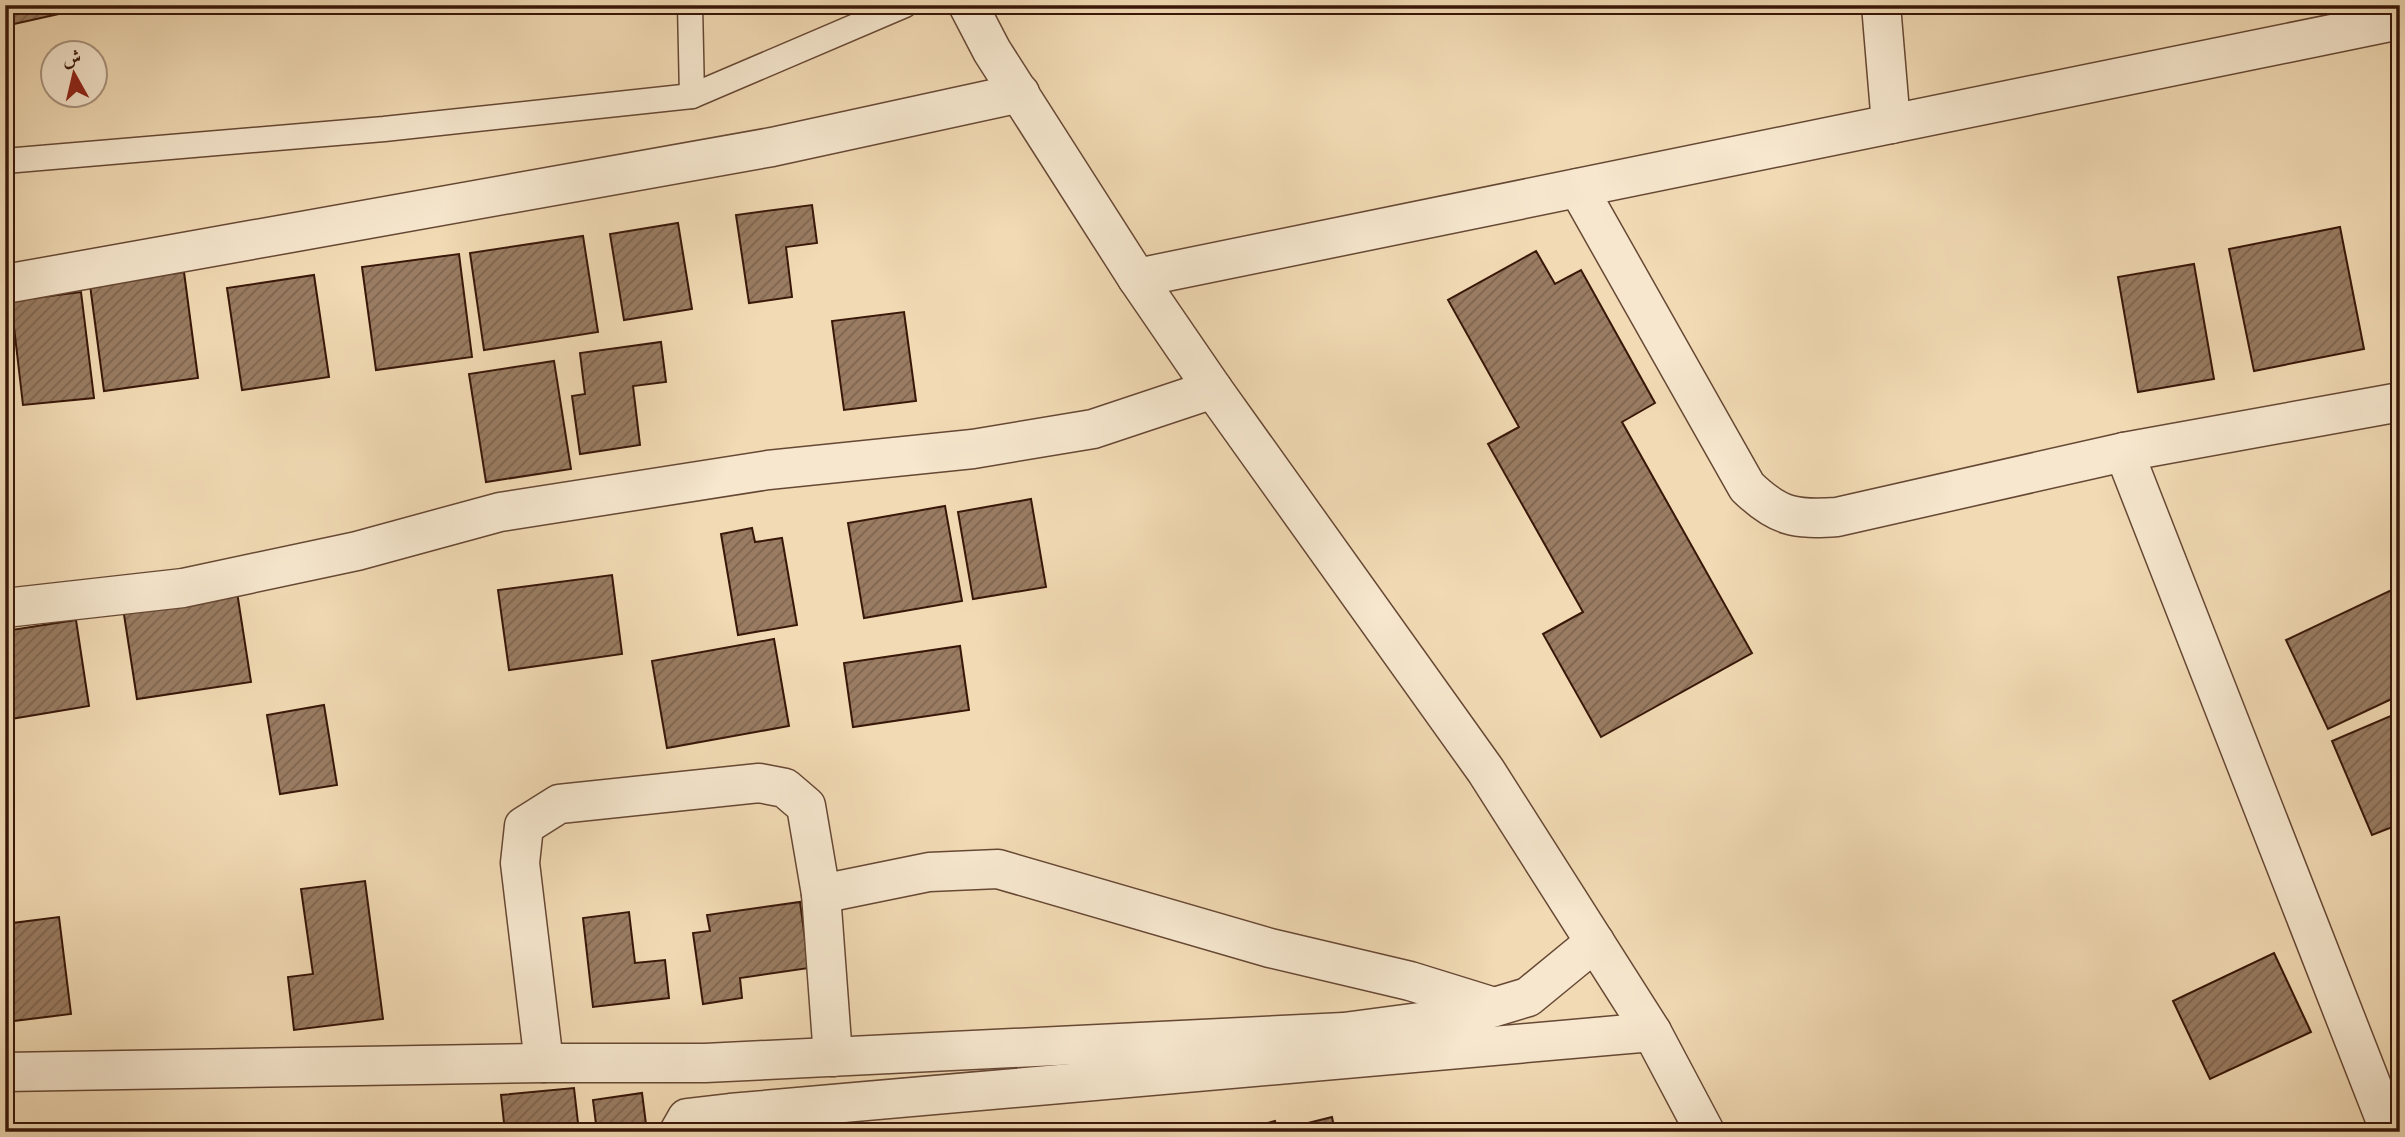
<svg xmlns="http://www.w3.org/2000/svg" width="2405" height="1137" viewBox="0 0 2405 1137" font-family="'IM FELL Great Primer',Amiri,serif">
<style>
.building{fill:url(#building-hatch);stroke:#391709;stroke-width:2}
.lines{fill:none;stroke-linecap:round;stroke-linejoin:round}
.service-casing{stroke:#674834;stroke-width:27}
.minor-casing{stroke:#674834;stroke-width:41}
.tertiary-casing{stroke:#674834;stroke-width:41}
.service{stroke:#f6e7ce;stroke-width:24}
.minor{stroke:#f6e7ce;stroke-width:38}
.tertiary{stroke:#f6e7ce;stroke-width:38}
</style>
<defs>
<pattern id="building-hatch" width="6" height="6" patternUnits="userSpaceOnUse" patternTransform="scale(1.75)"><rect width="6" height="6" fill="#997c62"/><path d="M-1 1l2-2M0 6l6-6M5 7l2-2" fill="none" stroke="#7e654f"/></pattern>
</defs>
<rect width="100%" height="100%" fill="#f1dab4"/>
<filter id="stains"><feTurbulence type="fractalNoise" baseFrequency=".00286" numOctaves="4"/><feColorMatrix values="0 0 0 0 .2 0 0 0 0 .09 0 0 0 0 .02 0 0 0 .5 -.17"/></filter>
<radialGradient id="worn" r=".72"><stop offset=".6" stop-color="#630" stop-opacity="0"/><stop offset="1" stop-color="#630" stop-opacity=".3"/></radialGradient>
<g class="building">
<path d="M 5,5 L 95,5 L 95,6 L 5,26 Z"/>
<path d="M 812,205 L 817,243 L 786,247 L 792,297 L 749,303 L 736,215 Z"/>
<path d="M 678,223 L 692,309 L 624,320 L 610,234 Z"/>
<path d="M 2340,227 L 2364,349 L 2254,371 L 2229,249 Z"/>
<path d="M 583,236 L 598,332 L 484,350 L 470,253 Z"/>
<path d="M 1536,251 L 1555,284 L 1581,270 L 1655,403 L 1622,422 L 1752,653 L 1601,737 L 1543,634 L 1583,612 L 1488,444 L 1519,427 L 1448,300 Z"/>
<path d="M 459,254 L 472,357 L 376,370 L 362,267 Z"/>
<path d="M 2194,264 L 2214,379 L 2138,392 L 2118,277 Z"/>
<path d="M 184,272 L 198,378 L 104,391 L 90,285 Z"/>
<path d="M 314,275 L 329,377 L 242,390 L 227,288 Z"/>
<path d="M 81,292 L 94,398 L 23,405 L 11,301 Z"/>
<path d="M 904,312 L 916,401 L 844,410 L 832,321 Z"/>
<path d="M 661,342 L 666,382 L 633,386 L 640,445 L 580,454 L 572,396 L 585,394 L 580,353 Z"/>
<path d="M 554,361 L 571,469 L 486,482 L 469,374 Z"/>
<path d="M 1031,499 L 1046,587 L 973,599 L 958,512 Z"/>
<path d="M 945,506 L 962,601 L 864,618 L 848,523 Z"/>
<path d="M 752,528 L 755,542 L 782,538 L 797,625 L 738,635 L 721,534 Z"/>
<path d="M 612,575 L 622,654 L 509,670 L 498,590 Z"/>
<path d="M 2400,586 L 2400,695 L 2328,729 L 2286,640 Z"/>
<path d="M 237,592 L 251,682 L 137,699 L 123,608 Z"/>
<path d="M 76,620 L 89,706 L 5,720 L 5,631 Z"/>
<path d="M 774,639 L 789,726 L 667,748 L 652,661 Z"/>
<path d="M 960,646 L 969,710 L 853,727 L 844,663 Z"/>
<path d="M 324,705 L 337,785 L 280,794 L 267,715 Z"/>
<path d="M 2400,712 L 2400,824 L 2372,835 L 2332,741 Z"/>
<path d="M 365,881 L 383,1019 L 294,1030 L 288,977 L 313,974 L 301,889 Z"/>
<path d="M 800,902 L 809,968 L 740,978 L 742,998 L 703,1004 L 693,933 L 710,931 L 707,915 Z"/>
<path d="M 629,912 L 635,963 L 665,960 L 669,998 L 593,1007 L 583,918 Z"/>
<path d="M 59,917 L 71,1014 L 5,1022 L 5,924 Z"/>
<path d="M 2274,953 L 2311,1032 L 2210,1079 L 2173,1001 Z"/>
<path d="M 574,1088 L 579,1132 L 505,1132 L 501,1095 Z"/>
<path d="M 642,1093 L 647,1132 L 597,1132 L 593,1100 Z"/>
<path d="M 1332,1117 L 1335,1132 L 1289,1132 L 1288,1128 Z"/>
<path d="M 1275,1121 L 1278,1132 L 1236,1132 Z"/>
<path d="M 989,1126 L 991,1132 L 970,1132 Z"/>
</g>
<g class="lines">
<g class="service-casing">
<g id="service">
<path d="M 690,5 L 692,96"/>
<path d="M 5,161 L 384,129 L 692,96 L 905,5"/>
</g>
</g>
<g class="minor-casing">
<g id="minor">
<path d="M 1881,5 L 1891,124"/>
<path d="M 1578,188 L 1747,487 C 1778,517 1795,520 1837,517 L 2124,452 L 2400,402"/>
<path d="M 1137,278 L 2400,20"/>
<path d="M 5,284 L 772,147 L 1020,93"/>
<path d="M 2124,452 L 2390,1132"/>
<path d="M 5,608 L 183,588 L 357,551 L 500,512 L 768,470 L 973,449 L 1093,429 L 1213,389"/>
<path d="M 821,894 L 929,872 L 998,869 L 1270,948 L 1410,981 L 1494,1007"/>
<path d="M 544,1063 L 520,863 L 524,826 L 559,804 L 759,783 L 785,788 L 806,806 L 821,894 L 833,1057"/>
<path d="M 5,1072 L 544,1063 L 705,1063 L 1344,1032 L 1465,1016 L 1528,997 L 1595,942"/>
<path d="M 679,1132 L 687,1118 L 730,1113 L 1652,1032"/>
</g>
</g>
<g class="tertiary-casing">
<path id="tertiary" d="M 968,5 L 992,51 L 1137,278 L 1213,389 L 1486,771 L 1652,1032 L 1705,1132"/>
</g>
<use href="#service" class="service"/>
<use href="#minor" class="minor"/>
<use href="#tertiary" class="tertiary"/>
</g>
<rect width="2405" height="1137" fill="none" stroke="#f1dab4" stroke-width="28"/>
<rect x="7" y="7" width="2391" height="1123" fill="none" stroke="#391709" stroke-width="3.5"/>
<rect x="14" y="14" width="2377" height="1109" fill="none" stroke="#391709" stroke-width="2"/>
<g transform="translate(74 74) rotate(352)"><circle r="33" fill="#f6e7ce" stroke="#aa947f" stroke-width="2"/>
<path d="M0-5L12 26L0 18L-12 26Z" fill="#8f2418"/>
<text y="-10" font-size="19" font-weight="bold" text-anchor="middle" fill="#391709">ش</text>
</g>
<rect width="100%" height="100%" filter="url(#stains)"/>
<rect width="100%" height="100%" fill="url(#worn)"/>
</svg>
